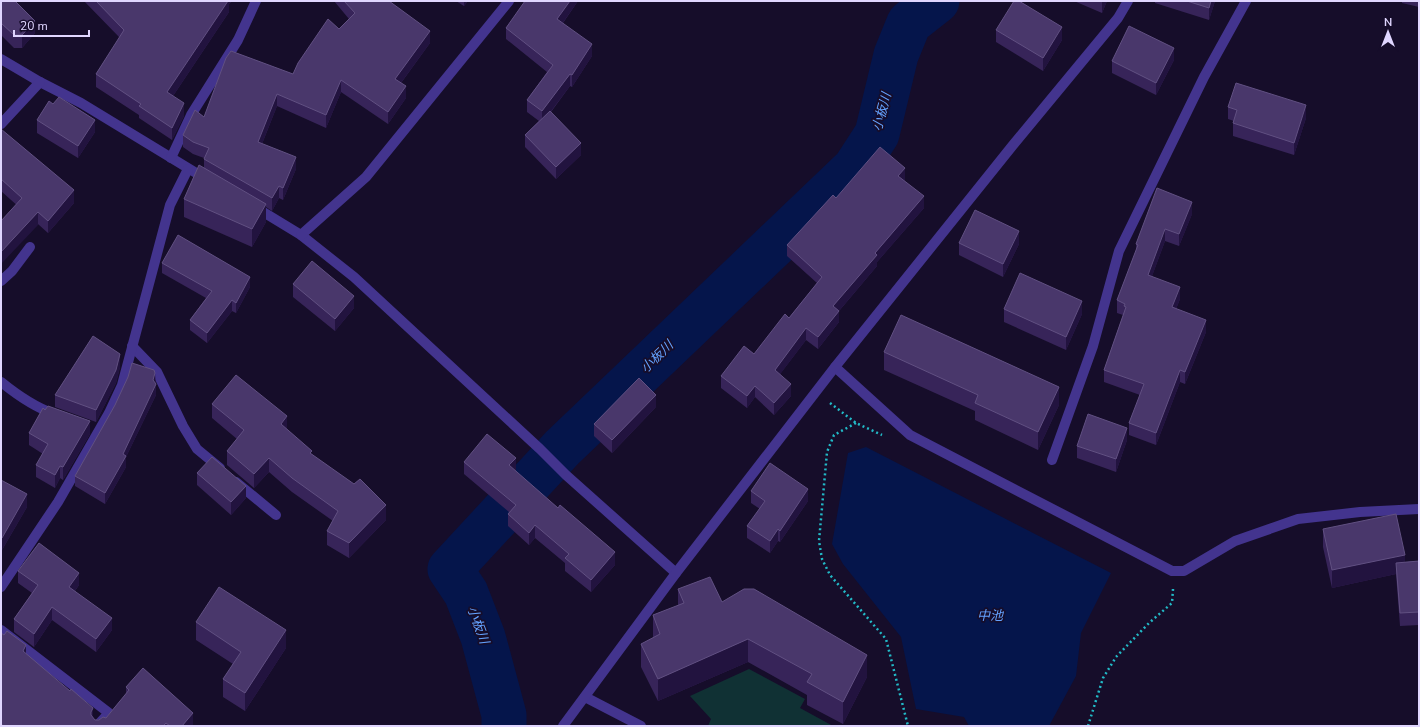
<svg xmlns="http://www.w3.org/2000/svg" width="1420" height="727" viewBox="0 0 1420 727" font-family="'Nunito Sans','Noto Sans JP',sans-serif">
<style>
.green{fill:#103134}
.water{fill:#05154b}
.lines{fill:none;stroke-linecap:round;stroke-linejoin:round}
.river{stroke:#05154b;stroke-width:45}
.path{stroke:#22bac7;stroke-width:2.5;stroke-dasharray:2 3;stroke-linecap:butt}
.minor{stroke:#43348e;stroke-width:10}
.tertiary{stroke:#43348e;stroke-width:10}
.wall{fill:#372459}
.shaded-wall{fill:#22133f}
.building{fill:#49376b;stroke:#615082}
.labels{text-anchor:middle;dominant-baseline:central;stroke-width:3.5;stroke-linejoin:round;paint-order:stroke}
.water-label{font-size:13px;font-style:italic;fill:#64a2ff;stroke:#160d2a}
</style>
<rect width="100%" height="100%" fill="#160d2a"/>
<path class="green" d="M 749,669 L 805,699 L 800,708 L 833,726 L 708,726 L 711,719 L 690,696 Z"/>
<path class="water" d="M 866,447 L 1111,573 L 1081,633 L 1076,676 L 1049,726 L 969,726 L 964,717 L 916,709 L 901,637 L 843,564 L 832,544 L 848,453 Z"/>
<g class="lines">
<path class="river" d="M 504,726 L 504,715 L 483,637 L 466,593 L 450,569 L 562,448 L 855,168 L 877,134 L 896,55 L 909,23 L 937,1"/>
<g class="path">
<path d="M 830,403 L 856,423 L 882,435"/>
<path d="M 856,423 L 834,435 L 827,452 L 819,541 L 822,559 L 830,575 L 886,639 L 908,726"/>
<path d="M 1088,726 L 1103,678 L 1116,657 L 1149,623 L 1172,603 L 1173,589"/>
</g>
<g class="minor">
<path d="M 1,59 L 40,82 L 81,103 L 206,179"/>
<path d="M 1,124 L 40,82"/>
<path d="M 171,158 L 191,115 L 238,40 L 256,1"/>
<path d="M 255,207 L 301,235 L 354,277 L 540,449 L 566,475 L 676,573"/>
<path d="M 301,235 L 366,177 L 509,1"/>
<path d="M 1,281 L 12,271 L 30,247"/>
<path d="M 132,346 L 157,372 L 183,426 L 197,449 L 220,468"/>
<path d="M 835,367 L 910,435 L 1172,571 L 1184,571 L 1235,541 L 1298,519 L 1360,512 L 1419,509"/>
<path d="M 1,382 C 17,395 34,407 54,414"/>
<path d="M 1052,460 L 1093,346 L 1119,251 L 1204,77 L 1246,1"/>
<path d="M 236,482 L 276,515"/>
<path d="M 1,587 L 58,502 L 109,413 L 122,385 L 170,205 L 188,169"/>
<path d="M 1,630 L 109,713 L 97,726"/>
<path d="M 585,697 L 641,726"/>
</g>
<path class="tertiary" d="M 563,726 L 676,573 L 835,367 L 1013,145 L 1118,18 L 1128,1"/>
</g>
<g class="wall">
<path d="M 1,1 L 35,33 L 22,48 L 14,48 L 1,35 Z"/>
<path d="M 84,1 L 232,1 L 229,4 L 229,12 L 173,96 L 184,116 L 172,140 L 139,118 L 139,115 L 96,87 L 96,74 L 120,38 Z"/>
<path d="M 334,1 L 389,1 L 430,43 L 401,83 L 406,98 L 388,124 L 341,92 L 326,128 L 277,106 L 262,144 L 296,169 L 283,200 L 279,198 L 272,211 L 266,207 L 266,222 L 252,247 L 184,217 L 184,199 L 204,168 L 204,158 L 193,154 L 183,147 L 183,135 L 204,117 L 293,74 L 349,19 Z"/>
<path d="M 456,1 L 468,1 L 464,6 Z"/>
<path d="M 525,1 L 578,1 L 563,23 L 592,56 L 572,87 L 570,86 L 551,112 L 581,155 L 556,179 L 525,147 L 525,135 L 539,121 L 527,112 L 527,100 L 547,72 L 506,39 L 506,28 Z"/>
<path d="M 1074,1 L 1107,1 L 1102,13 Z"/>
<path d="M 1155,1 L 1215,1 L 1209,20 L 1155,3 Z"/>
<path d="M 1402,1 L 1419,1 L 1419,7 L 1402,3 Z"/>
<path d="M 996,30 L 1062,40 L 1043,71 L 996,42 Z"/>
<path d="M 1174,60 L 1156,95 L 1112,73 L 1112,61 Z"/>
<path d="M 1228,107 L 1306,118 L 1294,155 L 1233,136 L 1233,123 L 1234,121 L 1228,119 Z"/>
<path d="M 37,120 L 95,132 L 78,158 L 37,133 Z"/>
<path d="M 1,129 L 74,203 L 48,233 L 1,191 Z"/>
<path d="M 904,180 L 924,208 L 877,262 L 877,266 L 839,311 L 839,322 L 818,349 L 806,340 L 780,374 L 791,396 L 774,415 L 755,397 L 747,408 L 721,388 L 721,376 L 754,354 L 789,318 L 817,283 L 787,256 L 787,245 L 836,198 L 905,180 Z"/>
<path d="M 1192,214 L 1179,246 L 1165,241 L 1152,276 L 1180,299 L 1176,309 L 1206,332 L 1185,384 L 1180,382 L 1156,445 L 1129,435 L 1129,423 L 1140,395 L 1104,382 L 1104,370 L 1123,315 L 1117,313 L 1117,300 L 1136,252 L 1136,244 Z"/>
<path d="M 959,243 L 1019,244 L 1003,277 L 959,255 Z"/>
<path d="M 162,263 L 250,287 L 236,313 L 232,311 L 207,343 L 190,330 L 190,320 L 206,298 L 162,273 Z"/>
<path d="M 293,284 L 354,308 L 335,331 L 293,297 Z"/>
<path d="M 1004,309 L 1082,314 L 1066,350 L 1004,322 Z"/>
<path d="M 884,352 L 1059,405 L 1038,450 L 975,420 L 975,411 L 884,370 Z"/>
<path d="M 120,367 L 116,383 L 96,422 L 55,407 L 55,395 Z"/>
<path d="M 155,373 L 156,395 L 126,457 L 126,467 L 105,504 L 75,486 L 75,476 Z"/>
<path d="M 212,404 L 287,430 L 312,455 L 386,520 L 349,558 L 327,545 L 327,531 L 333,521 L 292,492 L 269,472 L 254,488 L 227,465 L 227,451 L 237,439 L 212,418 Z"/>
<path d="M 656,407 L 612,453 L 594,436 L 594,424 Z"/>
<path d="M 29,433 L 90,434 L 63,480 L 60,478 L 55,488 L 36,477 L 36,465 L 43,454 L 29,445 Z"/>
<path d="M 1127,440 L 1116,472 L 1077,458 L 1077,446 Z"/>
<path d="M 464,462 L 516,470 L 515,471 L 615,565 L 591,592 L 565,571 L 565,563 L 535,538 L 529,545 L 508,526 L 508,514 L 509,512 L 464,474 Z"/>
<path d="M 197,473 L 246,498 L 231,515 L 197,485 Z"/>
<path d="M 1,480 L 27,507 L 2,550 L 1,550 Z"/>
<path d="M 751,491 L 808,501 L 780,542 L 778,541 L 770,553 L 747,538 L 747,526 L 760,509 L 751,503 Z"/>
<path d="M 1323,529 L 1405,562 L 1419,561 L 1419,625 L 1400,626 L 1396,574 L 1332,588 L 1323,547 Z"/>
<path d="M 18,571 L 79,585 L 75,591 L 112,630 L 96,652 L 52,620 L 34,647 L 14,632 L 14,619 L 32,593 L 18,583 Z"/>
<path d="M 678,589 L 722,602 L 867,677 L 843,724 L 807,705 L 807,695 L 748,662 L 658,701 L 641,667 L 641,644 L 653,638 L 653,615 L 678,606 Z"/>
<path d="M 196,622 L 286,648 L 245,711 L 223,697 L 223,679 L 233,664 L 196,640 Z"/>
<path d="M 1,633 L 26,654 L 95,720 L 106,718 L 126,694 L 126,687 L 193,725 L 193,726 L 1,726 Z"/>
</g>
<g class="shaded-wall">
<path d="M 224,1 L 232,1 L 229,4 L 229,12 L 167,105 L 167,92 Z"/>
<path d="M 464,1 L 468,1 L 464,6 Z"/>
<path d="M 570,1 L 578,1 L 557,31 L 557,19 Z"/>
<path d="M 1102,1 L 1107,1 L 1102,13 Z"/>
<path d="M 1211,1 L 1215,1 L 1209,20 L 1209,8 Z"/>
<path d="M 35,21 L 35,33 L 22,48 L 22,35 Z"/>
<path d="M 1062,27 L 1062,40 L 1043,71 L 1043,58 Z"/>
<path d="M 430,31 L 430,43 L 395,91 L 395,79 Z"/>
<path d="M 592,44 L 592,56 L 572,87 L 572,75 Z"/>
<path d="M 1174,48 L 1174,60 L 1156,95 L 1156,83 Z"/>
<path d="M 570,74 L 570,86 L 542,123 L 542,111 Z"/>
<path d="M 341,80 L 341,92 L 326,128 L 326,115 Z"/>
<path d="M 406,86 L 406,98 L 388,124 L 388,112 Z"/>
<path d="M 277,94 L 277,106 L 258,154 L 258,142 Z"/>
<path d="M 184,103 L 184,116 L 172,140 L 172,128 Z"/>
<path d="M 1306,105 L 1306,118 L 1294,155 L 1294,143 Z"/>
<path d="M 95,120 L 95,132 L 78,158 L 78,146 Z"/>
<path d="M 581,143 L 581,155 L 556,179 L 556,167 Z"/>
<path d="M 296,157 L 296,169 L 283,200 L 283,188 Z"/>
<path d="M 905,168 L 905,180 L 898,187 L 898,176 Z"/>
<path d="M 279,186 L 279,198 L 272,211 L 272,198 Z"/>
<path d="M 74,190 L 74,203 L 48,233 L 48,221 Z"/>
<path d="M 924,196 L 924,208 L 877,262 L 877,266 L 833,318 L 833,306 L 875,253 Z"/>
<path d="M 1192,202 L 1192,214 L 1179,246 L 1179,234 Z"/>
<path d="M 266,204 L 266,222 L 252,247 L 252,229 Z"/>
<path d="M 38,212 L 38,225 L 1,264 L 1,252 Z"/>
<path d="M 1165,229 L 1165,241 L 1148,287 L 1148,275 Z"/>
<path d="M 1019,231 L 1019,244 L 1003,277 L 1003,264 Z"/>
<path d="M 250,277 L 250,287 L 236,313 L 236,303 Z"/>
<path d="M 1180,287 L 1180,299 L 1172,319 L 1172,307 Z"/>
<path d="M 354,296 L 354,308 L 335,331 L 335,319 Z"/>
<path d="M 232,300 L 232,311 L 207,343 L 207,333 Z"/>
<path d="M 1082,301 L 1082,314 L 1066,350 L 1066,337 Z"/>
<path d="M 839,311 L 839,322 L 818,349 L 818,337 Z"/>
<path d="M 1206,320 L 1206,332 L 1185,384 L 1185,372 Z"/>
<path d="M 806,328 L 806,340 L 775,381 L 775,370 Z"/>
<path d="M 120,354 L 120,367 L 116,383 L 96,422 L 96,410 Z"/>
<path d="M 1180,370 L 1180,382 L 1156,445 L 1156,433 Z"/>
<path d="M 155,373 L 156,395 L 126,457 L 126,467 L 105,504 L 105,493 L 123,454 L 153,380 Z"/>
<path d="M 791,384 L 791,396 L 774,415 L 774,403 Z"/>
<path d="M 755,386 L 755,397 L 747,408 L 747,396 Z"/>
<path d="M 1059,387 L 1059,405 L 1038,450 L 1038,432 Z"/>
<path d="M 656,395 L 656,407 L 612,453 L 612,440 Z"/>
<path d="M 287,416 L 287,431 L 281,424 Z"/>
<path d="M 90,421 L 90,434 L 63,480 L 63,467 Z"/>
<path d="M 1127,428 L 1127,440 L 1116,472 L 1116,459 Z"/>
<path d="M 269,458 L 269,472 L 254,488 L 254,474 Z"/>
<path d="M 516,458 L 516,470 L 509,478 L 509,465 Z"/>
<path d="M 60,466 L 60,478 L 55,488 L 55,475 Z"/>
<path d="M 246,486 L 246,498 L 231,515 L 231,502 Z"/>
<path d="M 808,489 L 808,501 L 780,542 L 780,531 Z"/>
<path d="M 27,494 L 27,507 L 2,550 L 2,538 Z"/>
<path d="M 386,505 L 386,520 L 349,558 L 349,543 Z"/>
<path d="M 535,525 L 535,538 L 529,545 L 529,533 Z"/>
<path d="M 778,529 L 778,541 L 770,553 L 770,541 Z"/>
<path d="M 615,552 L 615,565 L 591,592 L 591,580 Z"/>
<path d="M 1405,555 L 1405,573 L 1396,563 L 1396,574 L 1332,588 L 1332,570 Z"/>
<path d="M 79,573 L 79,585 L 69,599 L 69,587 Z"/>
<path d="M 52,607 L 52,620 L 34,647 L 34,634 Z"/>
<path d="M 112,618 L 112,630 L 96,652 L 96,639 Z"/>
<path d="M 286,630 L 286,648 L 245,711 L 245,693 Z"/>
<path d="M 748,639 L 748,662 L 658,701 L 658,679 Z"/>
<path d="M 26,645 L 26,658 L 23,651 Z"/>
<path d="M 867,655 L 867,677 L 843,724 L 843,702 Z"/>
<path d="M 93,708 L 93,720 L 91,724 L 91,712 Z"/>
<path d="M 193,713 L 193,726 L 182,726 Z"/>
</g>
<g class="building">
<path d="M 1,1 L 15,1 L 35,21 L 22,35 L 14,35 L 1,23 Z"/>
<path d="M 96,1 L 228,1 L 167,92 L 184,103 L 172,128 L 139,106 L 141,104 L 96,74 L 124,30 Z"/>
<path d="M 344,1 L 389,1 L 430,31 L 395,79 L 406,86 L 388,112 L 341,80 L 326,115 L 277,94 L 258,142 L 296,157 L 283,188 L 279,186 L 272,198 L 204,159 L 209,148 L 193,142 L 183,135 L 195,110 L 204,117 L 226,58 L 231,51 L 293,74 L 298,63 L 328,19 L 339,29 L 355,13 Z"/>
<path d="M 525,1 L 570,1 L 557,19 L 592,44 L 572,75 L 570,74 L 542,111 L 527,100 L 553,65 L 506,28 Z"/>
<path d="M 1014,1 L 1019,1 L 1062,27 L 1043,58 L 996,30 Z"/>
<path d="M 1187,1 L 1211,1 L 1209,8 Z"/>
<path d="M 1129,26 L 1174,48 L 1156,83 L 1112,61 Z"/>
<path d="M 1236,83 L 1306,105 L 1294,143 L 1233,123 L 1237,110 L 1228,107 Z"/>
<path d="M 59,97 L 95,120 L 78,146 L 37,120 L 49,101 L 53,104 Z"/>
<path d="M 550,111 L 581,143 L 556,167 L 525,135 Z"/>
<path d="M 1,129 L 74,190 L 48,221 L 38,212 L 1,252 L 1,221 L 22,198 L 1,179 Z"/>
<path d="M 880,147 L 905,168 L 898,176 L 924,196 L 875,253 L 877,255 L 833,306 L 839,311 L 818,337 L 806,328 L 775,370 L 791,384 L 774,403 L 755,386 L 747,396 L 721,376 L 744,346 L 754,354 L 785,314 L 789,318 L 822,277 L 787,245 L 833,195 L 836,198 Z"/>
<path d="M 199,165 L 266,204 L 252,229 L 184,199 Z"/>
<path d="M 1157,188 L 1192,202 L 1179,234 L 1165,229 L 1148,275 L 1180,287 L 1172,307 L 1206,320 L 1185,372 L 1180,370 L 1156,433 L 1129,423 L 1144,384 L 1104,370 L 1126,307 L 1124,306 L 1125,304 L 1117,300 L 1138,245 L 1136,244 Z"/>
<path d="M 975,210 L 1019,231 L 1003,264 L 959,243 Z"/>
<path d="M 178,235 L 250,277 L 236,303 L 232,300 L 207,333 L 190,320 L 212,291 L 162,263 Z"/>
<path d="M 312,261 L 354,296 L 335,319 L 293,284 Z"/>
<path d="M 1020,273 L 1082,301 L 1066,337 L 1004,309 Z"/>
<path d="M 901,315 L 1059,387 L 1038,432 L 975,403 L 978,395 L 884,352 Z"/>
<path d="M 93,336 L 120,354 L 116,370 L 96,410 L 55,395 Z"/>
<path d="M 132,363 L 154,370 L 155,373 L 153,380 L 156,384 L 123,454 L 126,456 L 105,493 L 75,476 L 115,405 L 128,377 Z"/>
<path d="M 236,375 L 287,416 L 281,424 L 312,451 L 310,453 L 354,484 L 360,479 L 386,505 L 349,543 L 327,531 L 338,511 L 292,478 L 269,458 L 254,474 L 227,451 L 244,430 L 212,404 Z"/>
<path d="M 639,378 L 656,395 L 612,440 L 594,424 Z"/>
<path d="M 48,406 L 90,421 L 63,467 L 60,466 L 55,475 L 36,465 L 48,444 L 29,433 L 43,408 L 45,410 Z"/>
<path d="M 1088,414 L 1127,428 L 1116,459 L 1077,446 Z"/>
<path d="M 487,434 L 516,458 L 509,465 L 558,508 L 560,505 L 615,552 L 591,580 L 565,558 L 569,554 L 535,525 L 529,533 L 508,514 L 516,505 L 464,462 Z"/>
<path d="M 212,457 L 246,486 L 231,502 L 197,473 Z"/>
<path d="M 770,463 L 808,489 L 780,531 L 778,529 L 770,541 L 747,526 L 765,501 L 751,491 Z"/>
<path d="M 1,480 L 27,494 L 2,538 L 1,537 Z"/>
<path d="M 1396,514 L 1405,555 L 1332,570 L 1323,529 Z"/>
<path d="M 39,543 L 79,573 L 69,587 L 112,618 L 96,639 L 52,607 L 34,634 L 14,619 L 38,585 L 18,571 Z"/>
<path d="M 1419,561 L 1419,612 L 1400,613 L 1396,563 Z"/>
<path d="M 710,577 L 722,602 L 744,589 L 754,589 L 867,655 L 843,702 L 807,682 L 812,674 L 748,639 L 658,679 L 641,644 L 660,634 L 653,615 L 684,603 L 678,589 Z"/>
<path d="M 219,587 L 286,630 L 245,693 L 223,679 L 241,652 L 196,622 Z"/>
<path d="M 7,631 L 26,645 L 23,651 L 70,691 L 71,689 L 93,708 L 91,712 L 91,715 L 95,720 L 99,720 L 103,717 L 106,718 L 129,690 L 126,687 L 143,668 L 193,713 L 182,726 L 170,726 L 166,723 L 163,726 L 4,726 L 1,724 L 1,633 L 4,635 Z"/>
</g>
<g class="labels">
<g class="water-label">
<text transform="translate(882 112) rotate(-75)">小板川</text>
<text transform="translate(657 357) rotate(-44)">小板川</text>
<text x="990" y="616">中池</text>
<text transform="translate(478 625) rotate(70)">小板川</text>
</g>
</g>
<rect width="1420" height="727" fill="none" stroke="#e0d6ff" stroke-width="4"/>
<g transform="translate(1388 32)" stroke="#160d2a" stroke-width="3" paint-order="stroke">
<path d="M0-3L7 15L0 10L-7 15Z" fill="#e0d6ff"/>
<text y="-6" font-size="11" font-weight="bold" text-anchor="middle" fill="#e0d6ff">N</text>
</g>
<path d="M14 30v6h75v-6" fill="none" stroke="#e0d6ff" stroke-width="2"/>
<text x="20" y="30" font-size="12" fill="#e0d6ff" stroke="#160d2a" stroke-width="3" paint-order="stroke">20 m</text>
</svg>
